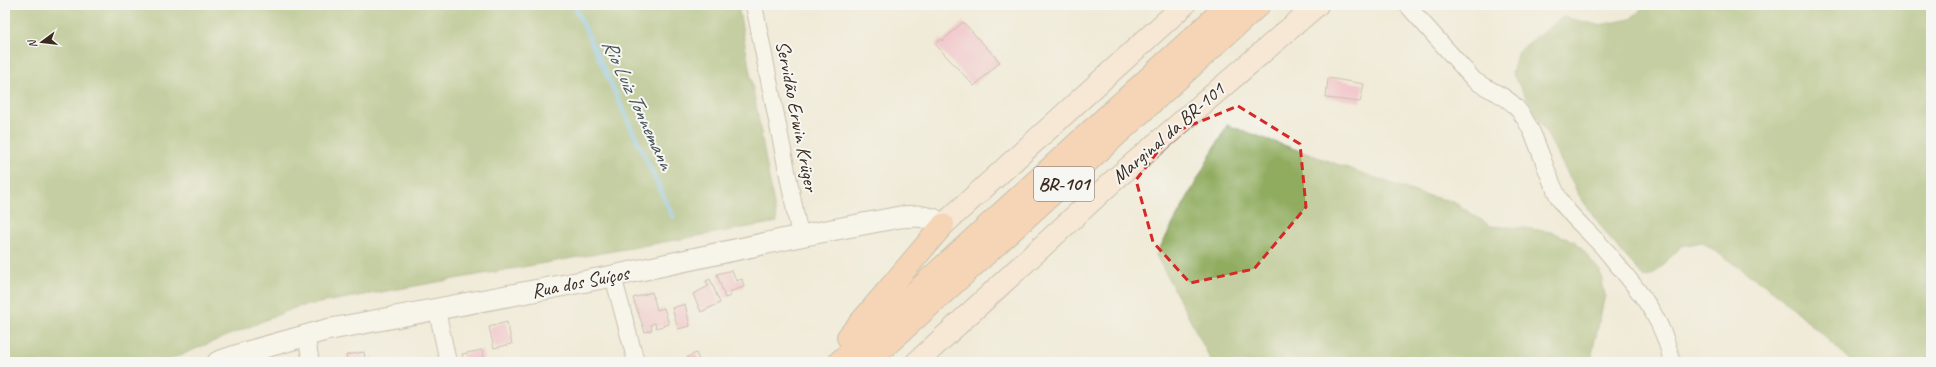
<svg xmlns="http://www.w3.org/2000/svg" width="1936" height="367" viewBox="0 0 1936 367" font-family="Caveat,sans-serif">
<style>
.forest{fill:#90ac5e;stroke:#666b3e}
.lines{fill:none;stroke-linecap:round;stroke-linejoin:round}
.stream{stroke:#6ebce8;stroke-width:4.5}
.building{fill:#f39fbe}
.minor-casing{stroke:#968a7b;stroke-width:18}
.tertiary-casing{stroke:#968a7b;stroke-width:23}
.secondary-casing{stroke:#968a7b;stroke-width:24}
.motorway-casing{stroke:#968a7b;stroke-width:24}
.minor{stroke:#fff;stroke-width:16}
.tertiary{stroke:#fff;stroke-width:21}
.secondary{stroke:#fde4d1;stroke-width:22}
.motorway{stroke:#fbbb8c;stroke-width:22}
.marked{fill:none;stroke:#d62828;stroke-width:3;stroke-dasharray:8 5;stroke-linejoin:round}
.labels{text-anchor:middle;dominant-baseline:central;stroke-width:4;stroke-linejoin:round;paint-order:stroke}
.shield{fill:#f6f6f2;stroke:#73675e;stroke-width:1}
.shield-label{font-size:19px;font-weight:bold;fill:#3b2a1e}
.street-label{font-size:20px;fill:#3b2a1e;stroke:#f6f6f2}
.water-label{font-size:21px;font-style:italic;fill:#4a565b;stroke:#f6f6f2}
</style>
<rect width="100%" height="100%" fill="#f6f6f2"/>
<filter id="ink" filterUnits="userSpaceOnUse"><feTurbulence type="fractalNoise" baseFrequency=".025" numOctaves="2"/><feDisplacementMap in="SourceGraphic" scale="8" xChannelSelector="R" yChannelSelector="G"/><feConvolveMatrix kernelMatrix="1 2 1 2 8 2 1 2 1" color-interpolation-filters="sRGB"/></filter>
<filter id="wash" filterUnits="userSpaceOnUse"><feTurbulence type="fractalNoise" baseFrequency=".012" numOctaves="4" result="noise"/><feDisplacementMap in="SourceGraphic" scale="16" xChannelSelector="R" yChannelSelector="G"/><feGaussianBlur stdDeviation="0.9" result="paint"/><feColorMatrix in="noise" values="0 0 0 0 0 0 0 0 0 0 0 0 0 0 0 0 0 1.4 0 .05"/><feComposite in="paint" operator="in"/></filter>
<g filter="url(#wash)">
<rect width="100%" height="100%" fill="#f0ebd8"/>
<g class="forest">
<path d="M 5,5 L 738,5 L 777,222 L 297,307 L 164,362 L 5,362 Z"/>
<path d="M 1646,5 L 1931,5 L 1931,362 L 1853,362 L 1773,291 L 1702,242 L 1682,246 L 1653,275 L 1645,278 L 1611,240 L 1578,194 L 1547,134 L 1512,73 L 1518,51 L 1563,17 L 1599,25 L 1630,19 Z"/>
<path d="M 1227,125 L 1424,195 L 1452,201 L 1491,226 L 1525,228 L 1552,232 L 1576,242 L 1600,271 L 1605,295 L 1592,354 L 1594,362 L 1212,362 L 1156,255 Z"/>
</g>
<g class="lines">
<path class="stream" d="M 577,5 L 576,9 L 673,217"/>
</g>
<g id="blocks">
<g class="building">
<path d="M 963,22 L 1000,62 L 974,86 L 935,44 L 941,39 L 942,41 Z"/>
<path d="M 1328,78 L 1364,84 L 1360,102 L 1326,98 Z"/>
<path d="M 732,270 L 736,281 L 742,279 L 744,287 L 729,292 L 730,296 L 725,298 L 717,274 Z"/>
<path d="M 710,279 L 720,303 L 701,312 L 693,294 L 709,286 L 706,281 Z"/>
<path d="M 652,292 L 657,310 L 664,308 L 669,324 L 656,328 L 655,323 L 651,324 L 652,330 L 645,332 L 633,298 Z"/>
<path d="M 685,304 L 690,326 L 678,329 L 672,308 Z"/>
<path d="M 507,322 L 512,344 L 494,348 L 489,327 Z"/>
<path d="M 482,350 L 485,362 L 464,362 L 462,354 Z"/>
<path d="M 364,352 L 365,359 L 369,358 L 369,362 L 347,362 L 346,355 Z"/>
<path d="M 696,353 L 700,362 L 678,362 Z"/>
</g>
</g>
</g>
<g filter="url(#ink)">
<use href="#blocks" fill-opacity="0" stroke="#968a7b" stroke-width="1"/>
<g class="lines">
<g class="minor-casing">
<g id="minor">
<path d="M 754,5 L 800,236"/>
<path d="M 1407,5 L 1474,80 C 1489,91 1503,93 1516,107 C 1539,134 1543,170 1560,200 C 1569,215 1583,226 1594,238 C 1604,247 1611,258 1620,268 C 1645,298 1664,323 1672,362"/>
<path d="M 613,276 L 636,362"/>
<path d="M 437,310 L 448,362"/>
<path d="M 306,335 L 311,362"/>
</g>
</g>
<g class="tertiary-casing">
<path id="tertiary" d="M 218,362 L 251,351 L 326,330 L 613,276 L 800,236 L 900,217 L 918,216 L 933,219 L 943,225"/>
</g>
<g class="secondary-casing">
<g id="secondary">
<path d="M 943,225 L 1184,5"/>
<path d="M 917,362 L 1112,182 L 1317,5"/>
</g>
</g>
<g class="motorway-casing">
<g id="motorway">
<path d="M 848,337 L 943,225"/>
<path d="M 839,362 L 1228,5"/>
<path d="M 868,362 L 1259,5"/>
</g>
</g>
<use href="#minor" class="minor"/>
<use href="#tertiary" class="tertiary"/>
<use href="#secondary" class="secondary"/>
<use href="#motorway" class="motorway"/>
</g>
</g>
<path d="M0 0H1936V367H0ZM 1238,106 L 1300,144 L 1306,207 L 1254,269 L 1190,283 L 1153,242 L 1136,180 L 1172,133 Z" fill="#f0ebd8" fill-opacity=".55" fill-rule="evenodd"/>
<path class="marked" d="M 1238,106 L 1300,144 L 1306,207 L 1254,269 L 1190,283 L 1153,242 L 1136,180 L 1172,133 Z"/>
<g class="labels">
<rect class="shield" x="1034" y="167" width="60" height="34" rx="3"/>
<g class="shield-label">
<text x="1064" y="184">BR-101</text>
</g>
<g class="street-label">
<text transform="translate(797 116) rotate(79)">Servidão Erwin Krüger</text>
<text transform="translate(1168 133) rotate(-41)">Marginal da BR-101</text>
<text transform="translate(580 282) rotate(-11)">Rua dos Suíços</text>
</g>
<g class="water-label">
<text transform="translate(638 104) rotate(65)">Rio Luiz Tonnemann</text>
</g>
</g>
<rect width="1936" height="367" fill="none" stroke="#f6f6f2" stroke-width="20"/>
<g transform="translate(42 42) rotate(255)" stroke="#f6f6f2" stroke-width="3" paint-order="stroke">
<path d="M0-3L7 15L0 10L-7 15Z" fill="#3b2a1e"/>
<text y="-6" font-size="11" font-weight="bold" text-anchor="middle" fill="#3b2a1e">N</text>
</g>
</svg>
